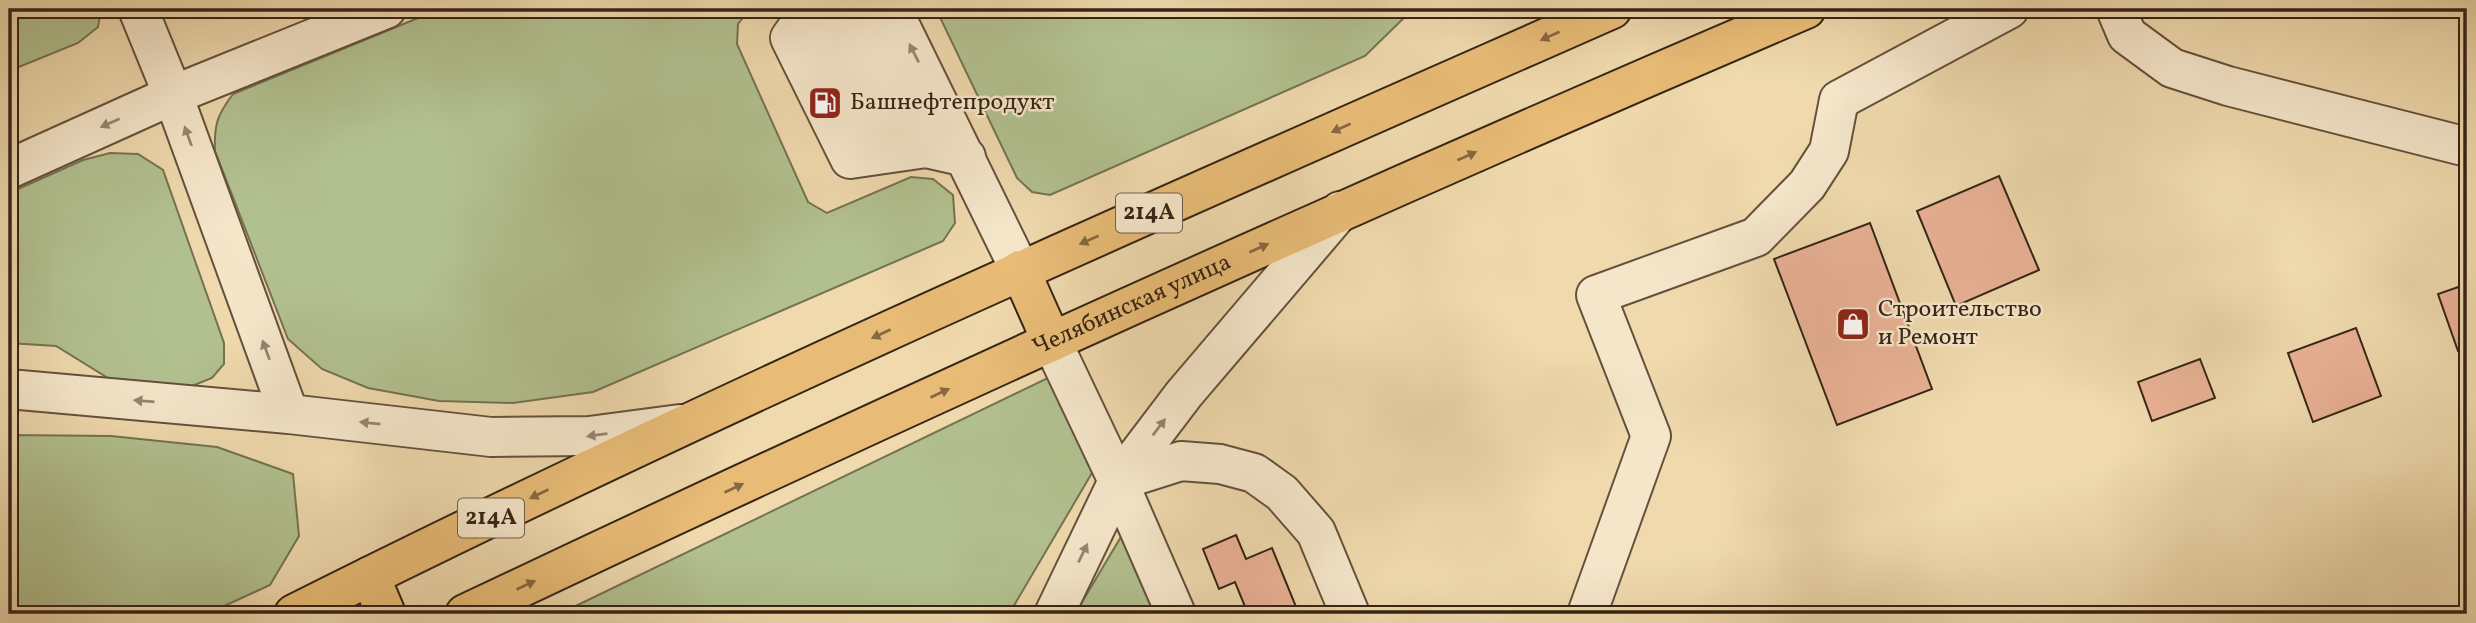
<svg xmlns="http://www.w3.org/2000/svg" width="2476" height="623" viewBox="0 0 2476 623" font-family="Vollkorn,serif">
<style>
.green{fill:#b2c08f;stroke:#747252;stroke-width:2}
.building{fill:#e9b195;stroke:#362416;stroke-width:2}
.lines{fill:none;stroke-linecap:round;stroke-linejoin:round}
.minor-casing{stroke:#64513c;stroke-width:42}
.major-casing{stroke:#362416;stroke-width:42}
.minor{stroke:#f5e6ca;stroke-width:38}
.major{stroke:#e8bc76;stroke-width:38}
.oneway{fill:#866841}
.oneway2{fill:#968570}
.labels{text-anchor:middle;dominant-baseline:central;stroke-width:5;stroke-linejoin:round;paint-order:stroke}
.shield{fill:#f5e6ca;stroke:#6f5e4c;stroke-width:2}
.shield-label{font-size:23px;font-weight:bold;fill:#362416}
.poi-label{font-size:24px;fill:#362416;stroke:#f5e6ca;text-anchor:start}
.street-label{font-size:24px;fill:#362416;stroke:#f5e6ca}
</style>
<rect width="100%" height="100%" fill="#efd9ad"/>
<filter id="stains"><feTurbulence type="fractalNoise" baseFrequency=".00286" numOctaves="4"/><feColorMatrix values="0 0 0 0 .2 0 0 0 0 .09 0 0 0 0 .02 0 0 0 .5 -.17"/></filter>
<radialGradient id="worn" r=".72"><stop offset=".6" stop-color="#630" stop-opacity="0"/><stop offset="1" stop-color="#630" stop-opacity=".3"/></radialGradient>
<g class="green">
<path d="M 9,9 L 101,9 L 98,27 L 78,43 L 9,71 Z"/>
<path d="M 440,9 L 750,9 L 738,24 L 737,44 L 808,202 L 827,213 L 911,177 L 933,179 L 953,195 L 955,223 L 943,241 L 593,392 L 513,403 L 439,401 L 368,388 L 322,369 L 288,339 L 215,151 C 214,125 217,115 233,94 Z"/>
<path d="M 936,9 L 1413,9 L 1365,56 L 1050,195 L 1032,192 L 1017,178 Z"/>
<path d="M 110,153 L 138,154 L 163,170 L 224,343 L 224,364 L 212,378 L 192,386 L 108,378 L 56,346 L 9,343 L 9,193 L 83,160 Z"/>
<path d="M 1054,375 L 1099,461 L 1009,614 L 559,614 Z"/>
<path d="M 9,435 L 111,436 L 217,447 L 293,474 L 299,536 L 270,585 L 207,614 L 9,614 Z"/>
<path d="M 1128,525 L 1163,614 L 1075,614 Z"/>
</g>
<g class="building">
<path d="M 1999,176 L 2039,270 L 1956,306 L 1917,211 Z"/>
<path d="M 1870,223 L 1932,389 L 1837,425 L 1774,259 Z"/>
<path d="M 2467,284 L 2467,348 L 2458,351 L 2438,294 Z"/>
<path d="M 2356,328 L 2381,396 L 2313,422 L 2288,353 Z"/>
<path d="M 2200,359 L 2215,398 L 2152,421 L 2138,382 Z"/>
<path d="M 1236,535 L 1246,559 L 1272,548 L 1299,614 L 1248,614 L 1235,582 L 1219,589 L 1203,549 Z"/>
</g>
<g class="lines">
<g class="minor-casing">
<g id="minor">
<path d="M 138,9 L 173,95 L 289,414"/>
<path d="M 811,9 L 790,38 L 850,159 L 926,148 L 966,157"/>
<path d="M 814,9 L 888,153"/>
<path d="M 854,9 L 926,148"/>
<path d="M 892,9 L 1020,270"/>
<path d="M 2116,9 L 2127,35 L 2172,68 L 2228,86 L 2467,147"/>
<path d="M 9,169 L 173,95 L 386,9"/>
<path d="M 1052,342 L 1118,481 L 1176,614"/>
<path d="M 9,389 L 289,414 L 491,437 L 589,436 L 680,424"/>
<path d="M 1118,481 L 1181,461 L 1220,464 L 1254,473 L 1282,493 L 1316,532 L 1350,614"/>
<path d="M 1054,614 L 1118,481 L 1184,394 L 1340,211"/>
<path d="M 1587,614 L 1651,436 L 1596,295 L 1756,237 L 1807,185 L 1829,151 L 1839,100 L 2009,9"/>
</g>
</g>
<g class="major-casing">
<g id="major">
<path d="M 1020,270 L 1052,342"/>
<path d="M 370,576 L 386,614"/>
<path d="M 294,614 C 726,397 1170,204 1612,9"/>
<path id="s1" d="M 465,614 C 908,404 1355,202 1806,9"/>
</g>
</g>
<use href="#minor" class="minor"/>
<use href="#major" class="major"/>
</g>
<defs><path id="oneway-solid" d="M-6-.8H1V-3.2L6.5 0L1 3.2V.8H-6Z" transform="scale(1.75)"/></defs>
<g class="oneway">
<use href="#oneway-solid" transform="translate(1550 36) rotate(156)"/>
<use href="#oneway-solid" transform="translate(1341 128) rotate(156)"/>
<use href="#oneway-solid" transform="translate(1467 156) rotate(-24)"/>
<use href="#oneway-solid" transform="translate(1089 240) rotate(156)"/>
<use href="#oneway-solid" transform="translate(1259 248) rotate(-24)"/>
<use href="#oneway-solid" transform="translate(881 334) rotate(155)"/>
<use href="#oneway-solid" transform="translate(940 393) rotate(-25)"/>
<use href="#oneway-solid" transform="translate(734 488) rotate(-25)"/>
<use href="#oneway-solid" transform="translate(539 494) rotate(154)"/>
<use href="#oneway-solid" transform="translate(526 585) rotate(-25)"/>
</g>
<g class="oneway2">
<use href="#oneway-solid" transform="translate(914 53) rotate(-117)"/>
<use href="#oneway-solid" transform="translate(110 123) rotate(156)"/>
<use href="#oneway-solid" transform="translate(188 136) rotate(-110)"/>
<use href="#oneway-solid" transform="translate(266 350) rotate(-110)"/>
<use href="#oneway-solid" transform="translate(144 401) rotate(-175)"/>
<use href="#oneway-solid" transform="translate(370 423) rotate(-174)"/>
<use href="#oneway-solid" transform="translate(1159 427) rotate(-53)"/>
<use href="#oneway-solid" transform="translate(597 435) rotate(173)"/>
<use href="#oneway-solid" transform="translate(1083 553) rotate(-64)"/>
</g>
<defs>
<g id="fuel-square" transform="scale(1.75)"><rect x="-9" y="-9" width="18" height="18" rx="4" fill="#8f2418" stroke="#f5e6ca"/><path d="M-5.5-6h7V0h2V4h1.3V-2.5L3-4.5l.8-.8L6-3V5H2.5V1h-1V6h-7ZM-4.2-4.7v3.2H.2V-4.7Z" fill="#fff"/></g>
<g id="shop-square" transform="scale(1.75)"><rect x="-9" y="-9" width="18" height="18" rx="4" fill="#8f2418" stroke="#f5e6ca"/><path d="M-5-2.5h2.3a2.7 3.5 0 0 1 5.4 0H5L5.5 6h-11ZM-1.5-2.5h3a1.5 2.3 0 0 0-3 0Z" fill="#fff"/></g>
</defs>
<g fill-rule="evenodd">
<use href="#fuel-square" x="825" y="103"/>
<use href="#shop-square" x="1853" y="324"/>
</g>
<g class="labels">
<g class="shield">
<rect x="1116" y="193.5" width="66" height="39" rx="5"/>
<rect x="458" y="498.5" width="66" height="39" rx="5"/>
</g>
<g class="shield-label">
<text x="1149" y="213">214А</text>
<text x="491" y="518">214А</text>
</g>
<g class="poi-label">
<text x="850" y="103">Башнефтепродукт</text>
<text x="1878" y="310">Строительство<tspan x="1878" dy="28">и Ремонт</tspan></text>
</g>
<g class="street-label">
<text stroke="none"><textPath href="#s1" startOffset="735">Челябинская улица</textPath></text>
</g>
</g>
<rect width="2476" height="623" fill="none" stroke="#efd9ad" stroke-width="35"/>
<rect x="10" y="10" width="2455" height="602" fill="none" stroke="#362416" stroke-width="3.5"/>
<rect x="18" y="18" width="2441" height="588" fill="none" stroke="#362416" stroke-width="2"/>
<rect width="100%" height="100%" filter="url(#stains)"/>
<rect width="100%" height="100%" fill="url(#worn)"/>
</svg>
